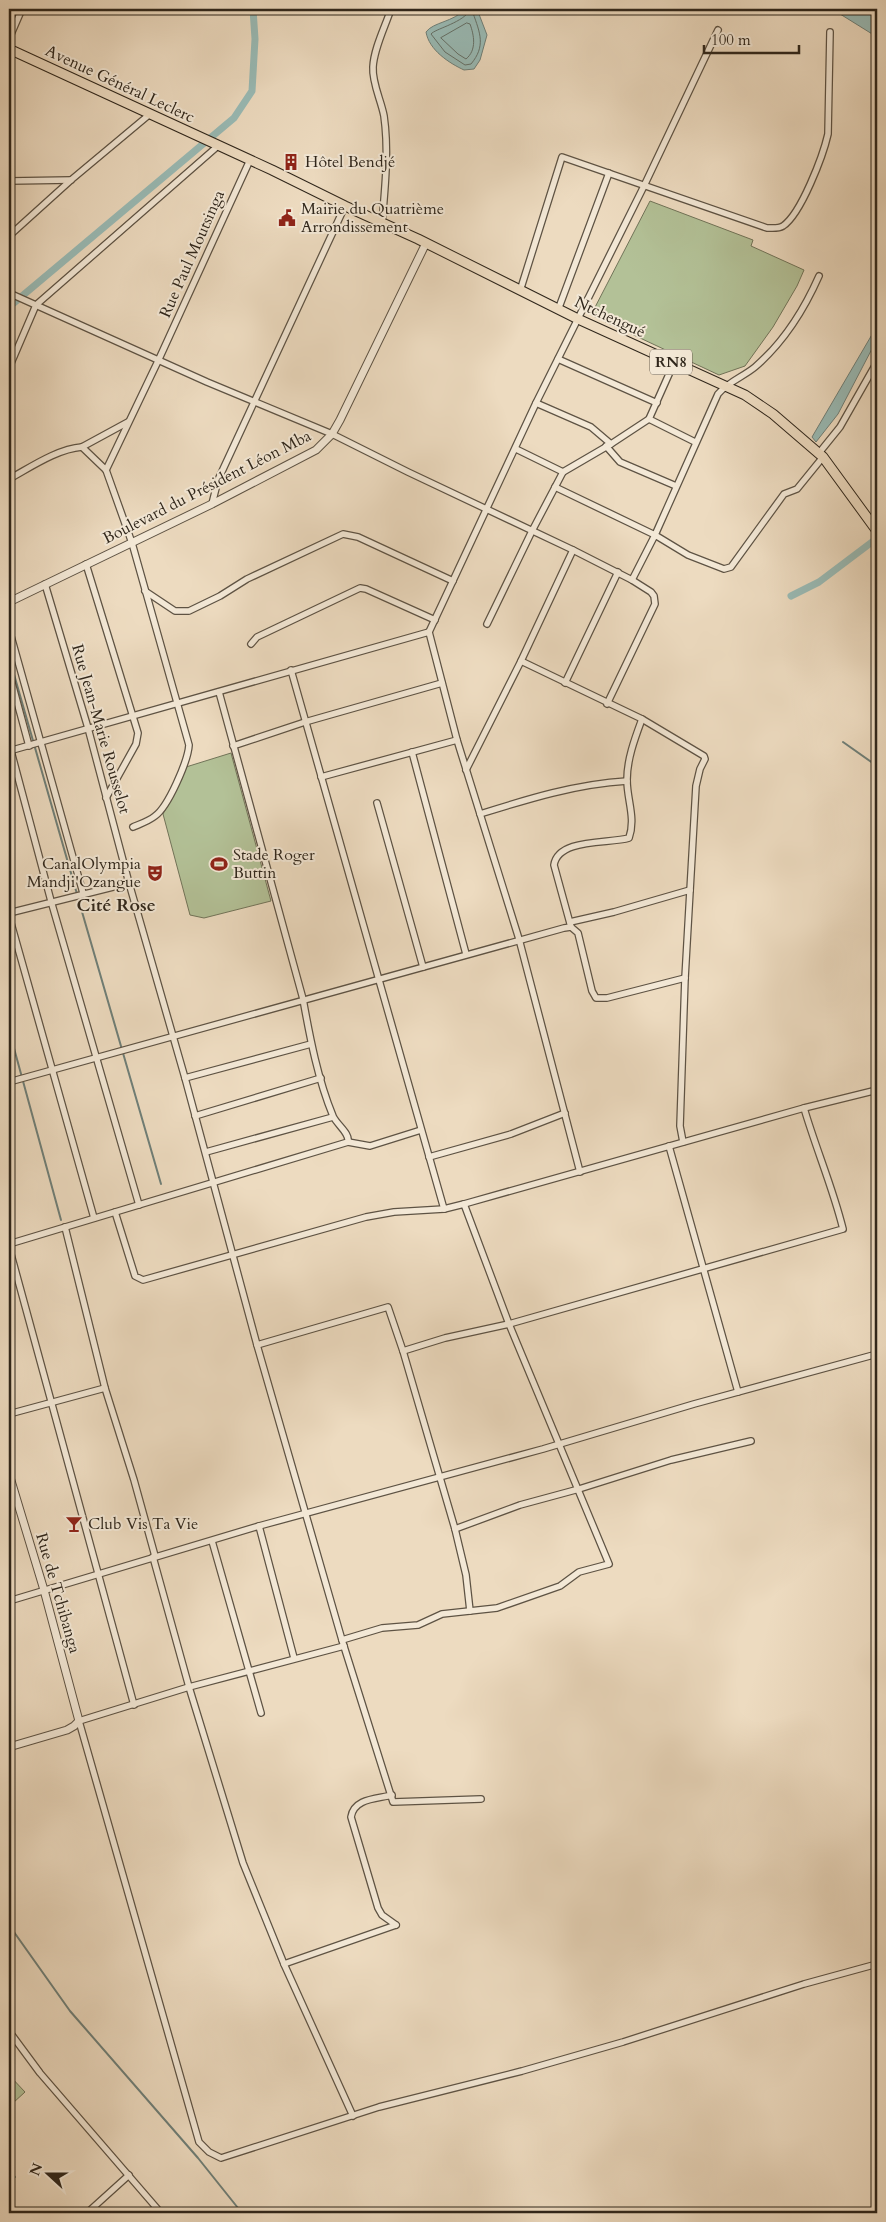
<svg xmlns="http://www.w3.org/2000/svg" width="886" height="2222" viewBox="0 0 886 2222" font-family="Cardo,serif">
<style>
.green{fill:#b3c197;stroke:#717459}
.water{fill:#99bbb6;stroke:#6f7f78}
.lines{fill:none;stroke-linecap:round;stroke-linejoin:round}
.shore{stroke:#647068;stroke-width:1}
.stream{stroke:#6f7f78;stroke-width:2}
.canal{stroke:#99bbb6;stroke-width:7}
.minor-casing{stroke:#5e5344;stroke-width:8}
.tertiary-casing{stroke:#5e5344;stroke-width:9}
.primary-casing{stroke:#2f261b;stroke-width:11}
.minor{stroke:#f3e8d6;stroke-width:5.5}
.tertiary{stroke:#f3e8d6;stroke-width:7}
.primary{stroke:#eddbc0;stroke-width:9}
.labels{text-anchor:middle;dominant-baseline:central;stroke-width:4;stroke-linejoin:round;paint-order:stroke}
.shield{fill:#f3e8d6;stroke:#6a6053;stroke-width:1}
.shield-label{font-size:15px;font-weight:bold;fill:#2f261b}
.street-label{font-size:16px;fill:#2f261b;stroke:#f3e8d6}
.poi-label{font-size:16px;fill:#2f261b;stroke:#f3e8d6;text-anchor:start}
.neighbourhood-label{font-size:18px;font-weight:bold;fill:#2f261b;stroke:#f3e8d6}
</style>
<rect width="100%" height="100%" fill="#eddbc0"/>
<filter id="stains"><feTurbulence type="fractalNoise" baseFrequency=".004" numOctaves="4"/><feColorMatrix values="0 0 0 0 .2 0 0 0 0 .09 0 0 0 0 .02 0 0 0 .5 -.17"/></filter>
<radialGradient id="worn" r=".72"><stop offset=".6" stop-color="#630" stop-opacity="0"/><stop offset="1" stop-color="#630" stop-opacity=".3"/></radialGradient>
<g class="green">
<path d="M 650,201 L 753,240 L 751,246 L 804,270 L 797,286 L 773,327 L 745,366 L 719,375 L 591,315 Z"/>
<path d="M 231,753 L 271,901 L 204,918 L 190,915 L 163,814 L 186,767 Z"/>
<path d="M 9,2075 L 25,2092 L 13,2103 L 9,2099 Z"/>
</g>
<g class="water">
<path d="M 465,9 L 477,9 L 487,35 L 480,60 L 474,69 L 464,70 C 449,63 429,50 426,32 C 433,22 454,22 465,9 Z"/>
<path d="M 832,9 L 877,9 L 877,37 Z"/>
<path d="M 877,326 L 877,340 L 874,345 L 838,414 L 816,442 L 812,437 Z"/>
</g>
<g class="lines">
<g class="shore">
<path d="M 469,12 L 473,13 C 480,33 486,46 471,64 L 465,65 L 445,52 L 431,34 C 435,29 459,24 469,12 Z"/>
<path d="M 467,23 L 470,24 C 474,35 477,50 466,59 L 458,54 L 441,38 Z"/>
</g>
<g class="stream">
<path d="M 9,324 L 9,326"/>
<path d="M 9,657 L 77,894"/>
<path d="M 843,742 L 877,766"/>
<path d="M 78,898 L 161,1184"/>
<path d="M 9,1030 L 61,1220"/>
<path d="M 9,1925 L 70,2011 L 198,2158 L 242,2213"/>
<path d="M 9,2171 L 15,2177"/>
</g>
<g class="canal">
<path d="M 9,307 L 234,118 L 252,91 L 255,39 L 253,9"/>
<path d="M 791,596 L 819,582 L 876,539"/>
</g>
<g class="minor-casing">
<g id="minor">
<path d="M 9,39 L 22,9"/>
<path d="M 9,181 L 71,180"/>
<path d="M 382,223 C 385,188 389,151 384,116 C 381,100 372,83 373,67 C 374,48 385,27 391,9"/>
<path d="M 9,236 L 71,180 L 150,114"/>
<path d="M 520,291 L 562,157 L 767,228 C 773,228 778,229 783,226 C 801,214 823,156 828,134 L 830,32"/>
<path d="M 9,293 L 207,382 L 332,434 L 408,472 L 573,550 L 632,580 L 651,592 L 654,596 L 655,604 L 607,704"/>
<path d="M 558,310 L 609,173"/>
<path d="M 558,359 L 657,403"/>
<path d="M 9,368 L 36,305 L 219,145"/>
<path d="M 536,403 L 591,427 L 611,444"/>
<path d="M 649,419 L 695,442"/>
<path d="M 606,446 L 620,462 L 676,486"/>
<path d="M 82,447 L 106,470 L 132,543 L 189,745 C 188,761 168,807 155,816 C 149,821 140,824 133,827"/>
<path d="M 516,449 L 563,472"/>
<path d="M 819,453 L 840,427 L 877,362"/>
<path d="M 106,470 L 159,359 L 250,160"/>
<path d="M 9,479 C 31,467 57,449 82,447 L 128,422"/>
<path d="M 555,487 L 655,535 L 718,394 C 729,381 743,377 755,367 C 784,342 804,310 819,276"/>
<path d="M 212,504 L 218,480 L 345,206"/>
<path d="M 86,564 L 138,733 L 136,744 L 106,798"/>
<path d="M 632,580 L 655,535 L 688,555 L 724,569 L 731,567 L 784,494 L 797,489 L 823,457"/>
<path d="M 45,584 L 88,728 L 129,883 L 185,1078 L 257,1345 L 342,1640 L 393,1802 L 481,1799"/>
<path d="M 145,591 L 175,611 L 189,611 L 220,596 L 247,579 L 343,534 L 358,537 L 453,581"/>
<path d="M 487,624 L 532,531 L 563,472 L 611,444 L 649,419 L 674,363"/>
<path d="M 9,629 L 83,893"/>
<path d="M 251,644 L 257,637 L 360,588 L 366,589 L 435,620"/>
<path d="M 521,661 L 642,719 L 704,756 L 705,759 L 700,769 L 696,786 L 685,978 L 680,1126 L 683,1142"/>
<path d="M 291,670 L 444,1209 L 464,1204 L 509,1324 L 609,1564 L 579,1572 L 560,1586 L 497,1608 L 442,1614 L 418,1625 L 382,1628 L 342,1640"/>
<path d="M 9,672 L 29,746"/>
<path d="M 565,683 L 618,572"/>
<path d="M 233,746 L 305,722 L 442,683"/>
<path d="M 9,751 L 429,632"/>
<path d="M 11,751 L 51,901 L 139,1205"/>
<path d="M 412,752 L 466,954"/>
<path d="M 466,770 L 521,661 L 573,550"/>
<path d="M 321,777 L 457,740"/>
<path d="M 377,803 L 423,967"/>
<path d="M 480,814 C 528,799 576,784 627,781"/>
<path d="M 9,913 L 129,883"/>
<path d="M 9,916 L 94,1218"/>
<path d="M 570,922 L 614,912 L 690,890"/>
<path d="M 571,927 L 554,865 C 558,838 609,844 629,838 C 636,818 627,800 627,780 C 627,759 635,738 642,719"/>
<path d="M 185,1078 L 311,1044"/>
<path d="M 9,1082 L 564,928 L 571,927 L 578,933 L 592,991 L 596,998 L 607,998 L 685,978"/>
<path d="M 195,1116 L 321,1078"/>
<path d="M 348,1142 L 370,1146 L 421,1130"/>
<path d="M 669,1146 L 738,1392"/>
<path d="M 206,1152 L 333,1117"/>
<path d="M 429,1157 L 511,1134 L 565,1113"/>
<path d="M 580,1172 L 519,939 L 457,740 L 429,632 L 536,403 L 644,186 L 718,30"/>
<path d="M 464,1204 L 804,1108 L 877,1090"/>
<path d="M 115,1212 L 135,1276 L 143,1280 L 366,1217 L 394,1212 L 444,1209"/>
<path d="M 65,1227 L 105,1388 L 134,1480 L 155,1556"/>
<path d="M 9,1244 L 348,1142 C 350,1133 337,1125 333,1116 C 318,1080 310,1038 303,999 L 219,692"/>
<path d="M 9,1247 L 134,1705"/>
<path d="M 257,1345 L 388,1307 L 403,1351 L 455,1529 L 466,1575 L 470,1611"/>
<path d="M 403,1351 L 445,1338 L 509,1324 L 843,1229 C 833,1188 816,1149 804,1108"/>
<path d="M 9,1414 L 105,1388"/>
<path d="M 259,1526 L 294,1658"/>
<path d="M 455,1529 L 520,1505 L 579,1489 L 671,1460 L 751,1441"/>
<path d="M 212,1541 L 261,1713"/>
<path d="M 153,1557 L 189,1687 L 243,1863 L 284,1964 L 353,2116"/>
<path d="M 9,1601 L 259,1526 L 543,1449 L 694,1404 L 877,1354"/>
<path d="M 344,1646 L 189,1687 L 79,1721 L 199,2142 L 209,2152 L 221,2158 L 379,2107 L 522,2071 L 623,2042 L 804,1984 L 877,1964"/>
<path d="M 392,1795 C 377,1799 354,1798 351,1817 L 378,1908 L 382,1915 L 396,1925"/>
<path d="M 284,1964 L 396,1925"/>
<path d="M 9,2031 L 40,2073 L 161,2213"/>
<path d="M 87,2213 L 129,2175"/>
</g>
</g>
<g class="tertiary-casing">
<g id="tertiary">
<path d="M 9,602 L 212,504 L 316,450 L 332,434 L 340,420 L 426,243"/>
<path d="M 9,1474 L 44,1590 L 79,1721 L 74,1726 L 67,1730 L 9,1747"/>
</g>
</g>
<g class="primary-casing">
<path id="primary" d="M 9,49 L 272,170 L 345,206 L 418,239 L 578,319 L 745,395 L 773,414 L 823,457 L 877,531"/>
</g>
<use href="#minor" class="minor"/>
<use href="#tertiary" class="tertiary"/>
<use href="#primary" class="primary"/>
</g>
<defs>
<g id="building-bare" transform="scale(1.35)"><path d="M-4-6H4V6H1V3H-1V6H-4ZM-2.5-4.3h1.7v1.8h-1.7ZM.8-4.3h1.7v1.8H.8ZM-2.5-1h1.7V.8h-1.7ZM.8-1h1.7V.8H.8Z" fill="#8f2418" stroke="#f3e8d6" stroke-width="2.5" paint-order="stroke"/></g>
<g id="civic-bare" transform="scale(1.35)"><path d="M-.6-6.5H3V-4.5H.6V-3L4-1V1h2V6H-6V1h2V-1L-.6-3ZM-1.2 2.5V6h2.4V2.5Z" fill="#8f2418" stroke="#f3e8d6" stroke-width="2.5" paint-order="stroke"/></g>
<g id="stadium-bare" transform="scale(1.35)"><path d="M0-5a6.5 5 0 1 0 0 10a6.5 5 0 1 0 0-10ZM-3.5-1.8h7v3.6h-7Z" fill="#8f2418" stroke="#f3e8d6" stroke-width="2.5" paint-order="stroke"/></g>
<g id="theatre-bare" transform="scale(1.35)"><path d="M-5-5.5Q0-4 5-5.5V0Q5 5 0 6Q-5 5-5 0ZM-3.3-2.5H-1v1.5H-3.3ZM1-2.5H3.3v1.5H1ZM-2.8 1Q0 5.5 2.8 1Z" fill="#8f2418" stroke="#f3e8d6" stroke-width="2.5" paint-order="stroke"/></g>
<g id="bar-bare" transform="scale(1.35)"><path d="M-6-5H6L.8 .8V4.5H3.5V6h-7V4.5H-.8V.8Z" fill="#8f2418" stroke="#f3e8d6" stroke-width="2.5" paint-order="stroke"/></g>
</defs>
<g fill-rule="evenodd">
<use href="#building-bare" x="291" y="162"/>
<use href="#civic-bare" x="287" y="218"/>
<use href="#stadium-bare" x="219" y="864"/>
<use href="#theatre-bare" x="155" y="873"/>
<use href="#bar-bare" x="74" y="1524"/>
</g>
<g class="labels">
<rect class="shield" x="650" y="349.5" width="42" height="25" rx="4"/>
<g class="shield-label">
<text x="671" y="362">RN8</text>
</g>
<g class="street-label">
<text transform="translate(120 84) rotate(25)">Avenue Général Leclerc</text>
<text transform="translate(192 254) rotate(-66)">Rue Paul Moutsinga</text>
<text transform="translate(610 317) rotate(25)">Ntchengué</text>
<text transform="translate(207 487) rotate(-27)">Boulevard du Président Léon Mba</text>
<text transform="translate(101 729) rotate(74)">Rue Jean-Marie Rousselot</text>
<text transform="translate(58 1593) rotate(74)">Rue de Tchibanga</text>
</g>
<g class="poi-label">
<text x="305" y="162">Hôtel Bendjé</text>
<text x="301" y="209">Mairie du Quatrième<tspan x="301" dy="18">Arrondissement</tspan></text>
<text x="233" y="855">Stade Roger<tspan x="233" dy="18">Buttin</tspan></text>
<text x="141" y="864" text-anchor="end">CanalOlympia<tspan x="141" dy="18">Mandji'Ozangue</tspan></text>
<text x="88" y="1524">Club Vis Ta Vie</text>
</g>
<g class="neighbourhood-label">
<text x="116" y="905">Cité Rose</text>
</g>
</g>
<rect width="886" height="2222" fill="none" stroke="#eddbc0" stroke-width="30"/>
<rect x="10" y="10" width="866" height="2202" fill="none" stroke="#2f261b" stroke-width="2.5"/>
<rect x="15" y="15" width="856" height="2192" fill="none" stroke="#2f261b"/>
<g transform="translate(48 2174) rotate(291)" stroke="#f3e8d6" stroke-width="4" paint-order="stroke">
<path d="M0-4L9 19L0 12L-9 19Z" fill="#2f261b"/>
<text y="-8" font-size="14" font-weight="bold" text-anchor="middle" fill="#2f261b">N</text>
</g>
<path d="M704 45v8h95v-8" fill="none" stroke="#2f261b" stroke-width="2.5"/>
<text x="711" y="45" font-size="15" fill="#2f261b" stroke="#f3e8d6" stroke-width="4" paint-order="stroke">100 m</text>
<rect width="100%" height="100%" filter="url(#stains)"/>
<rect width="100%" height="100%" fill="url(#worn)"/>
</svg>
